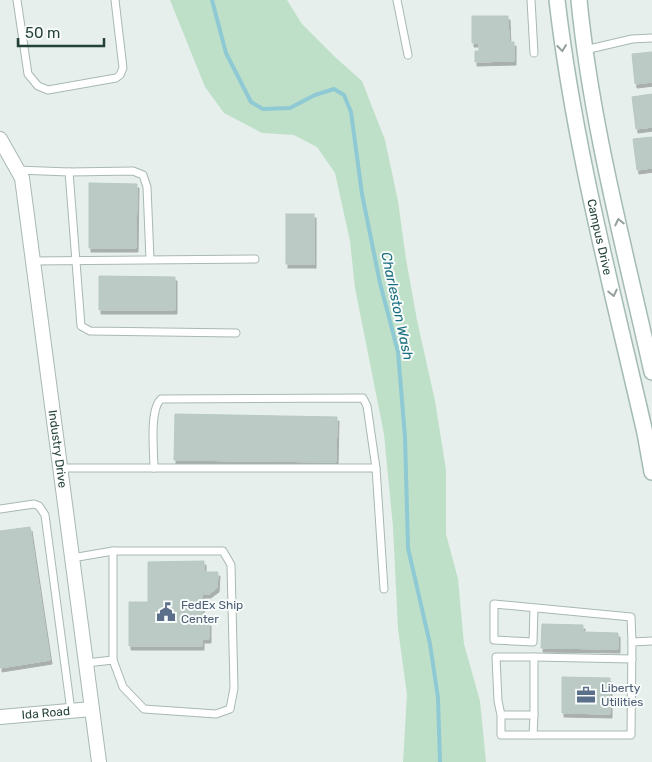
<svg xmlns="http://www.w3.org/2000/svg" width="652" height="762" viewBox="0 0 652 762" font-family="Rubik,sans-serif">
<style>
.green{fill:#bfe0c8}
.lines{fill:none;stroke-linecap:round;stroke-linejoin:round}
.stream{stroke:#8ec9d4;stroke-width:4}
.building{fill:#bbcac4;stroke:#b8c9c2;filter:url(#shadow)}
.lane-casing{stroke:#a8b8b2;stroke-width:9}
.street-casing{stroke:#a8b8b2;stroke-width:16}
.secondary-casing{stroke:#a4bbb3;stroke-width:18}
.lane{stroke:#fff;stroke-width:7}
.street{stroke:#fff;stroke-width:14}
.secondary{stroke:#fff;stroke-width:15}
.oneway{stroke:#92a09c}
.labels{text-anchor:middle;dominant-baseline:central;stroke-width:4;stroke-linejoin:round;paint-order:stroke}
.street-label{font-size:12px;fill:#24423a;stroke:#f7fbf9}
.service-label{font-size:12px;fill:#4e5e75;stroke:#f7fbf9;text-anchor:start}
.water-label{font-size:14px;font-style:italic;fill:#1c6f80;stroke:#f7fbf9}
</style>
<defs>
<filter id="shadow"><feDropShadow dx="2" dy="4" stdDeviation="0" flood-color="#0004"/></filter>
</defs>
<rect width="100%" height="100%" fill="#e6efeb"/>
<path class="green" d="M 170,0 L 287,0 L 302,24 L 335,57 L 362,81 L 385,140 L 398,201 L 406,259 L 417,320 L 435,401 L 446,470 L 446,534 L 458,579 L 464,644 L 480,701 L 486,762 L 403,762 L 407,695 L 398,629 L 393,527 L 384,434 L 355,288 L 350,241 L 335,173 L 317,147 L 294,135 L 262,133 L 224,113 L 205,87 Z"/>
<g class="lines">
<path class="stream" d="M 212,0 L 226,53 L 251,102 L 263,109 L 290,108 L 315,95 L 334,89 L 344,95 L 351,112 L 362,194 L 380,283 L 398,352 L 405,437 L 408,548 L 430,644 L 438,698 L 440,762"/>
</g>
<g class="building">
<path d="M 472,16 L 508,16 L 509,42 L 514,42 L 514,61 L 475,62 L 475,51 L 479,51 L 479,43 L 472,43 Z"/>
<path d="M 652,52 L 652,82 L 635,84 L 632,54 Z"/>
<path d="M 652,94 L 652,127 L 636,129 L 632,97 Z"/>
<path d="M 652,137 L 652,168 L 637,170 L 633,139 Z"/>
<path d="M 89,183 L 137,184 L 136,248 L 89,248 Z"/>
<rect x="286" y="214" width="28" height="50"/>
<path d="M 99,276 L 175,277 L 175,310 L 99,310 Z"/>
<path d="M 175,414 L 337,417 L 336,462 L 174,460 Z"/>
<path d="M 30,527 L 50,660 L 0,668 L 0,531 Z"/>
<path d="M 204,561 L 204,572 L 218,572 L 217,588 L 209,594 L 202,594 L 202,622 L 209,622 L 209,639 L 202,639 L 202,646 L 129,646 L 129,602 L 148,602 L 148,562 Z"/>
<path d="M 542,624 L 583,625 L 583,632 L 618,633 L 618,649 L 541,648 Z"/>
<path d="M 562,677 L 610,678 L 610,714 L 562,713 Z"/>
</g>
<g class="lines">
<g class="lane-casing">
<g id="lane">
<path d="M 17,0 L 28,74 L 38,86 L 48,90 L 116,78 L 120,75 L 123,68 L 115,0"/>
<path d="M 397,0 L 408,55"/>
<path d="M 531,0 L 534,53"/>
<path d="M 585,50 L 632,39 L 652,38"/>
<path d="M 17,170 L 69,172 L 81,326 L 90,331 L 236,333"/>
<path d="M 69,172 L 133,171 L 143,175 L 147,187 L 150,259"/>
<path d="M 33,261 L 255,259"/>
<path d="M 60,468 L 376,468"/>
<path d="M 154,468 C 154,452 149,410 161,399 L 363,398 L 367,406 L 376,468 L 384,589"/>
<path d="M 0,509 L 34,504 L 39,506 L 45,515 L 71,711"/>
<path d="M 72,558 L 113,551 L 223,551 L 231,565 L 234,688 L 230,709 L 216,714 L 144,709 L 123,687 L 113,660 L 86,663"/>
<path d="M 534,608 L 533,642 L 494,640 L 494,604 L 631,617 L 632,642"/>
<path d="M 534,657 L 632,659"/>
<path d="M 113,660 L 113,551"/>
<path d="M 501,715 L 534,715 L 534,657 L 496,657 L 498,701 L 501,715 L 501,735 L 631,735 L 632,642 L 652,641"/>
<path d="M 533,735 L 534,715"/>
</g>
</g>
<g class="street-casing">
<g id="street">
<path id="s1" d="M 0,139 L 22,178 L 99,762"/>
<path id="s2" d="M 0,717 L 92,709"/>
</g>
</g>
<g class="secondary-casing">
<g id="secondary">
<path id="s3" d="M 557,0 C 574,146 612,289 645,433 L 652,472"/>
<path d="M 579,0 C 591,124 625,250 652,372"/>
</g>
</g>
<use href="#lane" class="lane"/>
<use href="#street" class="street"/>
<use href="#secondary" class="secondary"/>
</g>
<defs><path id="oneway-chevron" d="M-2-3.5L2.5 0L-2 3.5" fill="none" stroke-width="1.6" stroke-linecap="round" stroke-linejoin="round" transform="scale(1.25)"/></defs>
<g class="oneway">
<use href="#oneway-chevron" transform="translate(562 48) rotate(83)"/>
<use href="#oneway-chevron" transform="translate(619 222) rotate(-103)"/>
<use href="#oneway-chevron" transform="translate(613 293) rotate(77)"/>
</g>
<defs>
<g id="civic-bare" transform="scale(1.5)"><path d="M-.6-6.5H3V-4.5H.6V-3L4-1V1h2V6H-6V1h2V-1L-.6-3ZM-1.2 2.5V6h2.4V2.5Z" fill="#5c6f8a" stroke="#f7fbf9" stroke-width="2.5" paint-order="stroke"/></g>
<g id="office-bare" transform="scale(1.5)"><path d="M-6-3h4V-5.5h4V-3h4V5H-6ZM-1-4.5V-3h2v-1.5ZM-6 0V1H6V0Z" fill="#5c6f8a" stroke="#f7fbf9" stroke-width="2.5" paint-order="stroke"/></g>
</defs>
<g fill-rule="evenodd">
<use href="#civic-bare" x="166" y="612"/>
<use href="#office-bare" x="586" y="695"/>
</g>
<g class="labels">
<g class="street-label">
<text stroke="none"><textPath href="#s3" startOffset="241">Campus Drive</textPath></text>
<text stroke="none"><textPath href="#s1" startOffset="318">Industry Drive</textPath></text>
<text stroke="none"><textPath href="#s2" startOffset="46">Ida Road</textPath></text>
</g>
<g class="service-label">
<text x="181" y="605">FedEx Ship<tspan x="181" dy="14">Center</tspan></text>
<text x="601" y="688">Liberty<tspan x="601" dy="14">Utilities</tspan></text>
</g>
<g class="water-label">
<text transform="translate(397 306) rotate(78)">Charleston Wash</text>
</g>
</g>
<path d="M18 38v8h86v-8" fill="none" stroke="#24423a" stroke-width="2.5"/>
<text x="25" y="38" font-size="15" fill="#24423a" stroke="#f7fbf9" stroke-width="4" paint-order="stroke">50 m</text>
</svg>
